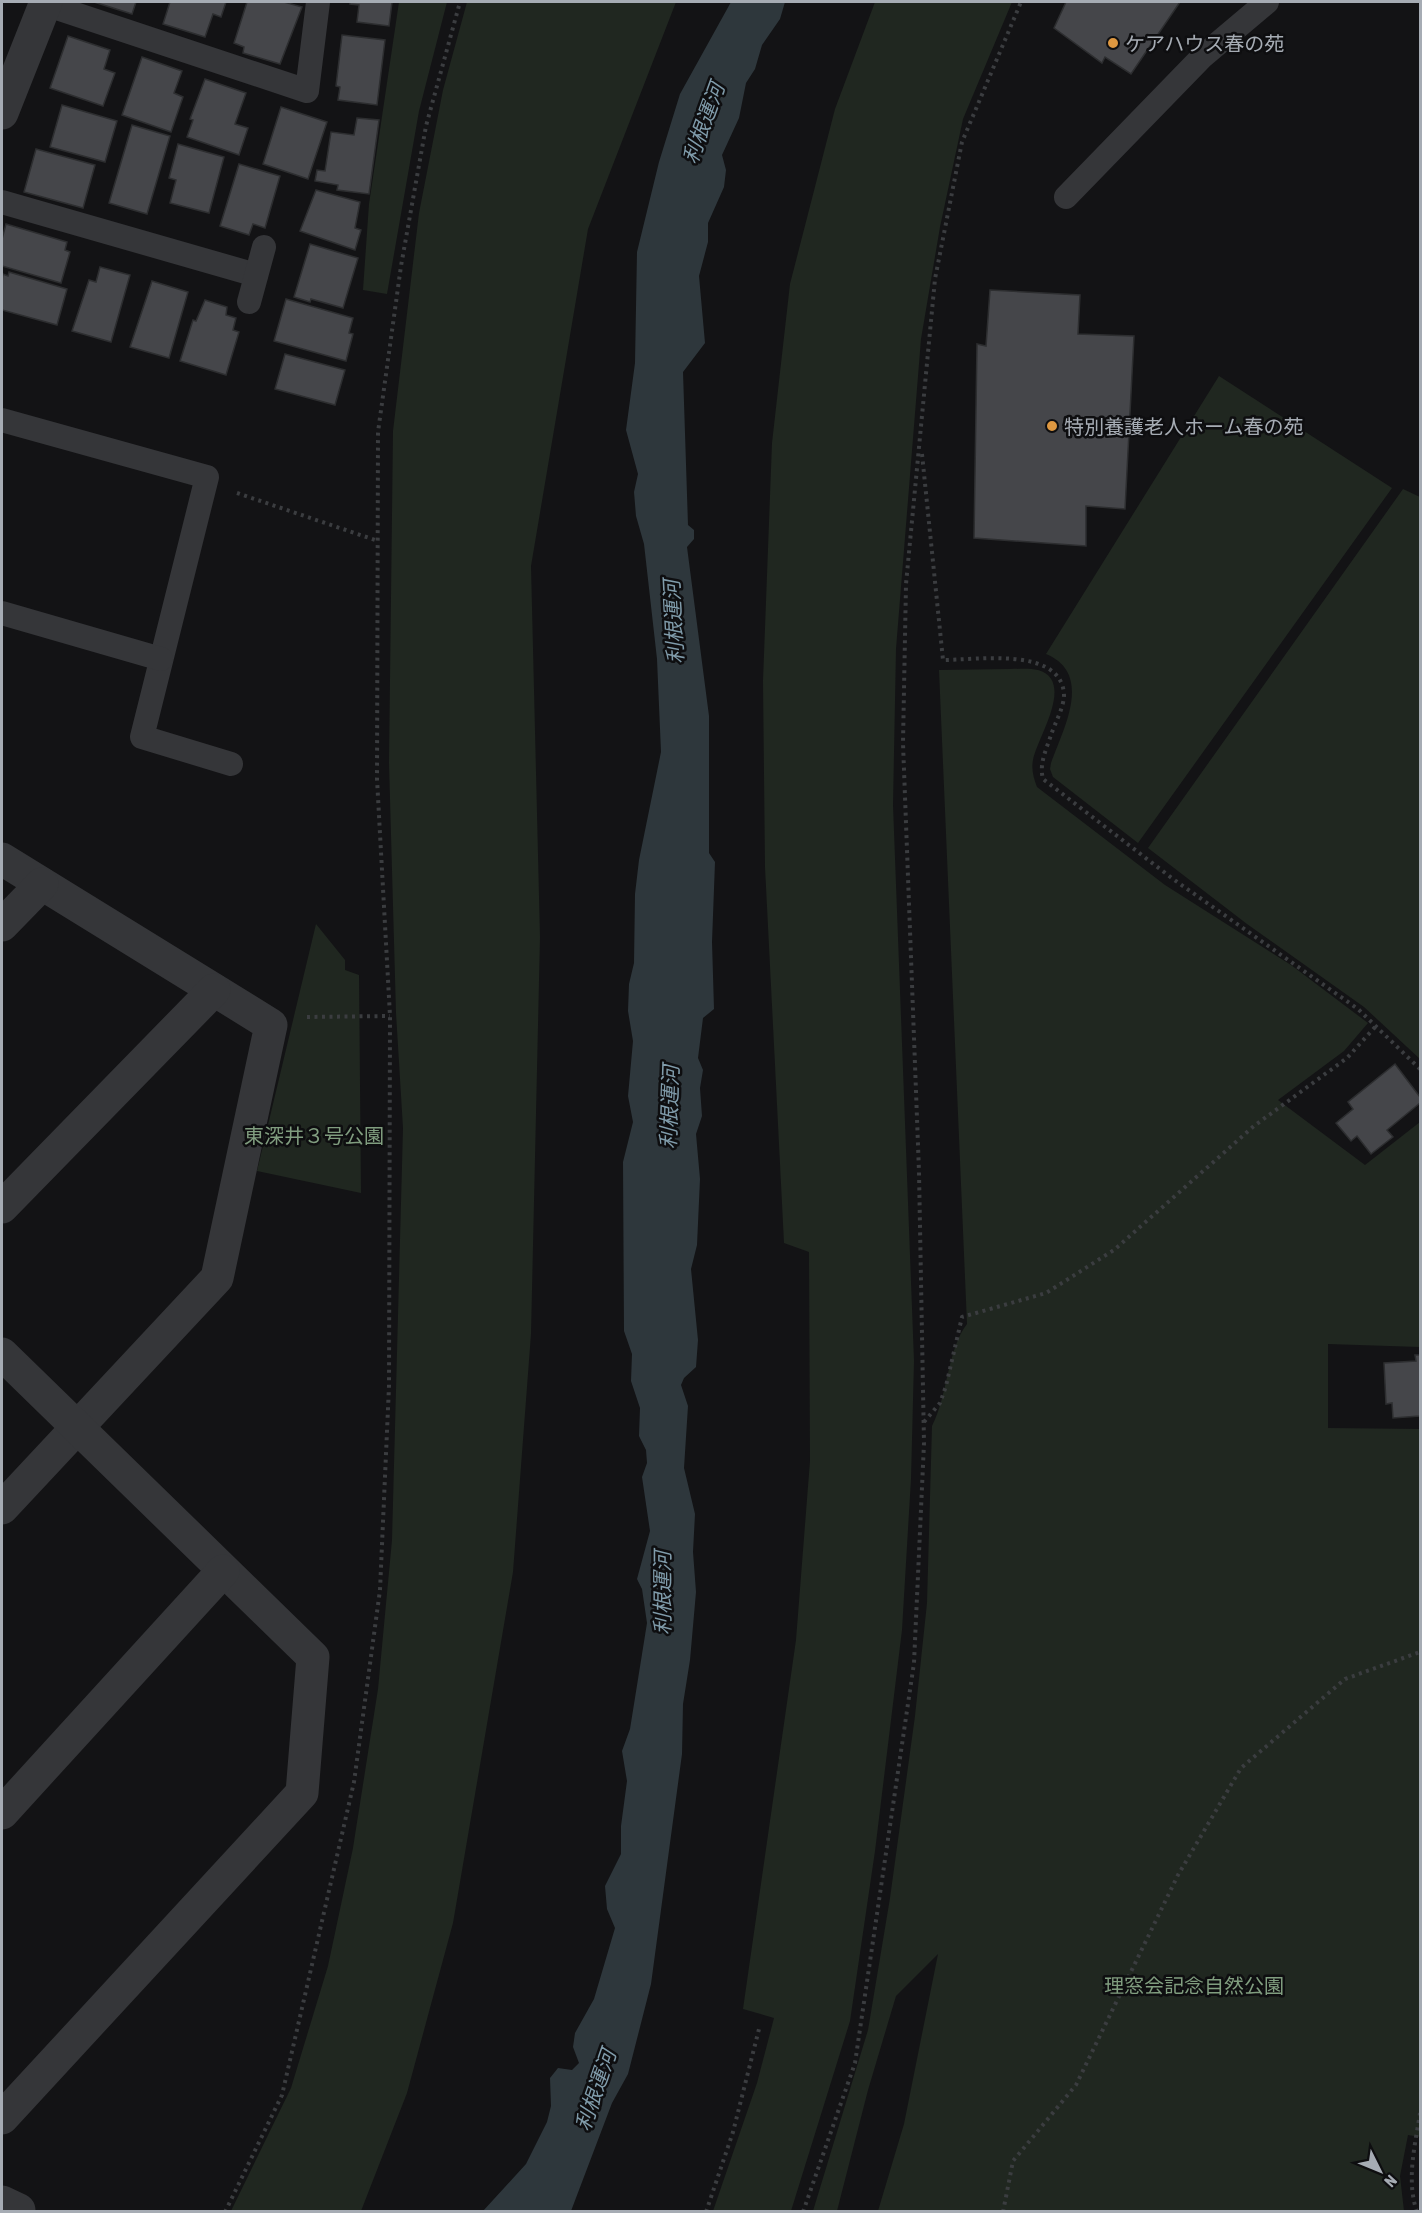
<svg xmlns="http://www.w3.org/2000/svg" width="1422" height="2213" viewBox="0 0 1422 2213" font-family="'Asap Condensed','Noto Sans JP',sans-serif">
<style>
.green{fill:#202720}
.water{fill:#2e373c}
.building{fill:#45464a;stroke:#2d2e30;stroke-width:1.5}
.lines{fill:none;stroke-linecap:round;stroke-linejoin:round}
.path{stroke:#3b3d40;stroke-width:4;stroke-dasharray:3 4.5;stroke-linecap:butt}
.service{stroke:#353639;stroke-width:24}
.minor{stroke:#353639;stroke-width:33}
.tertiary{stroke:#353639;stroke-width:33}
.poi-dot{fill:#de9841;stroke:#0e0e10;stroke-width:2}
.labels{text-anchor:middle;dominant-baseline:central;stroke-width:5;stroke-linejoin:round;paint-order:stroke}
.poi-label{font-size:20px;fill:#a6acb4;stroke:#0e0e10;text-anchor:start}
.park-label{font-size:20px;fill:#809d7f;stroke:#0e0e10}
.water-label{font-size:21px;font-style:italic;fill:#809cab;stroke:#0e0e10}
</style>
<rect width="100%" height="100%" fill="#131315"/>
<g class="green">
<path d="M 399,2 L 447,2 L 419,111 L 387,294 L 363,290 L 369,204 Z"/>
<path d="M 467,2 L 676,2 L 588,229 L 531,566 L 540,937 L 531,1334 L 513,1572 L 453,1923 L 407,2093 L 361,2211 L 231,2211 L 291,2088 L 328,1966 L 353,1848 L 378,1689 L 392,1540 L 403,1128 L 396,1013 L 389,763 L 393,431 L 419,213 L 443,90 Z"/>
<path d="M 875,2 L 1012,2 L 963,119 L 940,227 L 921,339 L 896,649 L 893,805 L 914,1361 L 911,1479 L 902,1630 L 875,1851 L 850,2021 L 791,2211 L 713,2211 L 757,2083 L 774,2018 L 743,2009 L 796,1640 L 810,1461 L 809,1252 L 784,1243 L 765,867 L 763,681 L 772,443 L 790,284 L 835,109 Z"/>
<path d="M 1219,376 L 1392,488 L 1138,843 L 1053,777 L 1050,769 L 1051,763 C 1063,729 1094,674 1046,654 Z"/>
<path d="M 1403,489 L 1420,497 L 1420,1059 L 1364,1007 L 1247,924 L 1148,848 Z"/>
<path d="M 1010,669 C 1019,669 1030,668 1038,670 C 1076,681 1037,738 1033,760 C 1031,770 1034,779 1037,787 L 1165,885 L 1291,965 L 1368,1023 L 1344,1051 L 1278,1100 L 1365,1165 L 1420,1122 L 1420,1347 L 1328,1344 L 1328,1428 L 1420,1429 L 1420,2137 L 1408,2135 L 1400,2176 L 1404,2211 L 878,2211 L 904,2124 L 938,1954 L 896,1996 L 868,2090 L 837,2211 L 813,2211 L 868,2030 L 890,1898 L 915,1716 L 927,1603 L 932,1426 C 948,1395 947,1350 967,1324 L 939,670 Z"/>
<path d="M 316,924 L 345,960 L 345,970 L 359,975 L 361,1193 L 257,1171 Z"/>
</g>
<path class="water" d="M 731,2 L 785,2 L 780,19 L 762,45 L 755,69 L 746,83 L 739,118 L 722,155 L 726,170 L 724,187 L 708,223 L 708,242 L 699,276 L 705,343 L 683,372 L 688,525 L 694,530 L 694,539 L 687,547 L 709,716 L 709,853 L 715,862 L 712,942 L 714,1009 L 703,1018 L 698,1058 L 703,1070 L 700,1088 L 702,1116 L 696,1134 L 700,1179 L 697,1245 L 691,1269 L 698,1340 L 696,1367 L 684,1378 L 681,1385 L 688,1406 L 684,1468 L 695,1514 L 693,1552 L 696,1592 L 690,1660 L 683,1704 L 682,1754 L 651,1984 L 628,2074 L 612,2103 L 571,2211 L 483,2211 L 526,2164 L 547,2122 L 551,2106 L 550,2078 L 558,2068 L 572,2070 L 579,2063 L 573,2047 L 575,2033 L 594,1999 L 615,1928 L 607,1909 L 605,1886 L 621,1854 L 621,1826 L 627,1781 L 622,1751 L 630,1729 L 647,1623 L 642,1589 L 637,1579 L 650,1531 L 642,1477 L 647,1463 L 646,1450 L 639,1436 L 640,1408 L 631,1381 L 632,1354 L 624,1331 L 623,1162 L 633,1122 L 628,1096 L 633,1041 L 628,1011 L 629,984 L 634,963 L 635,894 L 639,860 L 661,752 L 657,659 L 644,544 L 636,516 L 634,492 L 638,474 L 626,430 L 635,363 L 637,252 L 659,162 L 680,94 Z"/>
<g class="building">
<path d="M 94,2 L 136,2 L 132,14 Z"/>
<path d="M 170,2 L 226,2 L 221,17 L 213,14 L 205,37 L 163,24 Z"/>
<path d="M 247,2 L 284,2 L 302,7 L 280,64 L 243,53 L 244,47 L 234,43 Z"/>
<path d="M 350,2 L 392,2 L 389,26 L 357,22 L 359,5 L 350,4 Z"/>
<path d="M 1066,2 L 1180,2 L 1131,74 L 1105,57 L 1102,63 L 1054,28 Z"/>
<path d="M 342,35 L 385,40 L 377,105 L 338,100 L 340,87 L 336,86 Z"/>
<path d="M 68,36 L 110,50 L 104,69 L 115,73 L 103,106 L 50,88 Z"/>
<path d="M 142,57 L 182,71 L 174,93 L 183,97 L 171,132 L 122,115 Z"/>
<path d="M 205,79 L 246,93 L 235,124 L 248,128 L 239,155 L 187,137 L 193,120 L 190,119 Z"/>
<path d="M 62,105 L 117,121 L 105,162 L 50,147 Z"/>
<path d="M 281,107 L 327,122 L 308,179 L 263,164 Z"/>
<path d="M 357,118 L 379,120 L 369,194 L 337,190 L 338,185 L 315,181 L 317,170 L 325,171 L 331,132 L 354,135 Z"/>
<path d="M 132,125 L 170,136 L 147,214 L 109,203 Z"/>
<path d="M 178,144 L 224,157 L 209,213 L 170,203 L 176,180 L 169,178 Z"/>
<path d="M 36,149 L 95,165 L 83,208 L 24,192 Z"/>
<path d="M 239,164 L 280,176 L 265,228 L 253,224 L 249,235 L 220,226 Z"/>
<path d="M 316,190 L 360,202 L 355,228 L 361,230 L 355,250 L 300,231 Z"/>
<path d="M 6,224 L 67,242 L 65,250 L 70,252 L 61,283 L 2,266 L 2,239 Z"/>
<path d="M 310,244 L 358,258 L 343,308 L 311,299 L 310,302 L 294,297 Z"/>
<path d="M 100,267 L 130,275 L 111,342 L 72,331 L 89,280 L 96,282 Z"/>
<path d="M 9,272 L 67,289 L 57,325 L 2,310 L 2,280 L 3,274 L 8,276 Z"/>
<path d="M 152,281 L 188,292 L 169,358 L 130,347 Z"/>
<path d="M 990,290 L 1080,295 L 1078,334 L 1134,336 L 1125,509 L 1086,506 L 1086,546 L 974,538 L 977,344 L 986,346 Z"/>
<path d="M 286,299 L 353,318 L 349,333 L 353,334 L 346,361 L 274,341 Z"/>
<path d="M 205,300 L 227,307 L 226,315 L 236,318 L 233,330 L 239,332 L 226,375 L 180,361 L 193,320 L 196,321 Z"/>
<path d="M 285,354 L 345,370 L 335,405 L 275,389 Z"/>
<path d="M 1395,1064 L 1420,1097 L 1420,1103 L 1387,1130 L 1393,1137 L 1371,1154 L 1357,1136 L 1351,1141 L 1336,1123 L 1353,1109 L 1348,1102 Z"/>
<path d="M 1415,1355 L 1420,1355 L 1420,1416 L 1393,1418 L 1392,1403 L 1386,1404 L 1384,1363 L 1416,1361 Z"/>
</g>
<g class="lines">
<g class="path">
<path d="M 922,454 L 943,660 C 976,660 1062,646 1064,695 C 1064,707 1055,723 1051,735 C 1046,750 1039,764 1043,779 L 1173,879 L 1358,1009 L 1420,1069"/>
<path d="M 237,493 L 378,541"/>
<path d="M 307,1017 L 390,1016"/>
<path d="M 924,1422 L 940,1403 L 946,1386 L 962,1317 L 1046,1293 L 1114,1250 L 1254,1126 L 1347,1058 L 1376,1026"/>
<path d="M 225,2212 L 282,2095 L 354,1782 L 380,1590 L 389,1386 L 390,1016 L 377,779 L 378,432 L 401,266 L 426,126 L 460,2"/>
<path d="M 706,2212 L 733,2132 L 760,2025"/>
<path d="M 803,2212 L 855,2063 L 914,1663 L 924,1443 L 919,1172 L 903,743 L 906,584 L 935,279 L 962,142 L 1021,2"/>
<path d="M 1003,2212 L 1013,2161 L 1076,2085 L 1178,1875 L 1241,1768 L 1345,1679 L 1420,1652"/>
<path d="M 1417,2212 C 1406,2180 1415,2146 1420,2113"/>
</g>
<g class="service">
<path d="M 45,4 L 307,91 L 318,2"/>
<path d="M 1066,197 L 1203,56 L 1267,2"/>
<path d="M 2,202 L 256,275"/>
<path d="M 249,302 L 264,247"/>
<path d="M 2,420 L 207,477 L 142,737 L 231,764"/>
<path d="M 2,613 L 161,659"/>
</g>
<g class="minor">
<path d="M 2,859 L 271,1025 L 217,1278 L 2,1508"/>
<path d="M 2,925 L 42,884"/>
<path d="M 2,1207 L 214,990"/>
<path d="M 2,1354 L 313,1657 L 302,1793 L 2,2118"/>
<path d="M 2,1813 L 223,1571"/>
<path d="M 2,2202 L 19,2210"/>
</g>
<path class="tertiary" d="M 2,113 L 46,2"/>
</g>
<g class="poi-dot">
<circle cx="1113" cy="43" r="6"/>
<circle cx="1052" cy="426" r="6"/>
</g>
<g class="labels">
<g class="poi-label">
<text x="1125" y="43">ケアハウス春の苑</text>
<text x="1064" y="426">特別養護老人ホーム春の苑</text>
</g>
<g class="park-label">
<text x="314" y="1135">東深井３号公園</text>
<text x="1194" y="1985">理窓会記念自然公園</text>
</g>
<g class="water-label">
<text transform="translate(703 123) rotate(-70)">利根運河</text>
<text transform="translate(673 622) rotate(-93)">利根運河</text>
<text transform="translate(669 1107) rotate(-88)">利根運河</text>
<text transform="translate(662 1593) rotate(-90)">利根運河</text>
<text transform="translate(595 2090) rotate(-71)">利根運河</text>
</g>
</g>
<rect width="1422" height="2213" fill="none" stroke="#a6acb4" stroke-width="6"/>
<g transform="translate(1380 2171) rotate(133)" stroke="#0e0e10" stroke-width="4.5" paint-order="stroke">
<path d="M0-4.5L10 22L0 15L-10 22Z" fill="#a6acb4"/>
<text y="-9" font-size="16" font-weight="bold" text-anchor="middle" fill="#a6acb4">N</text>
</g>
</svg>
